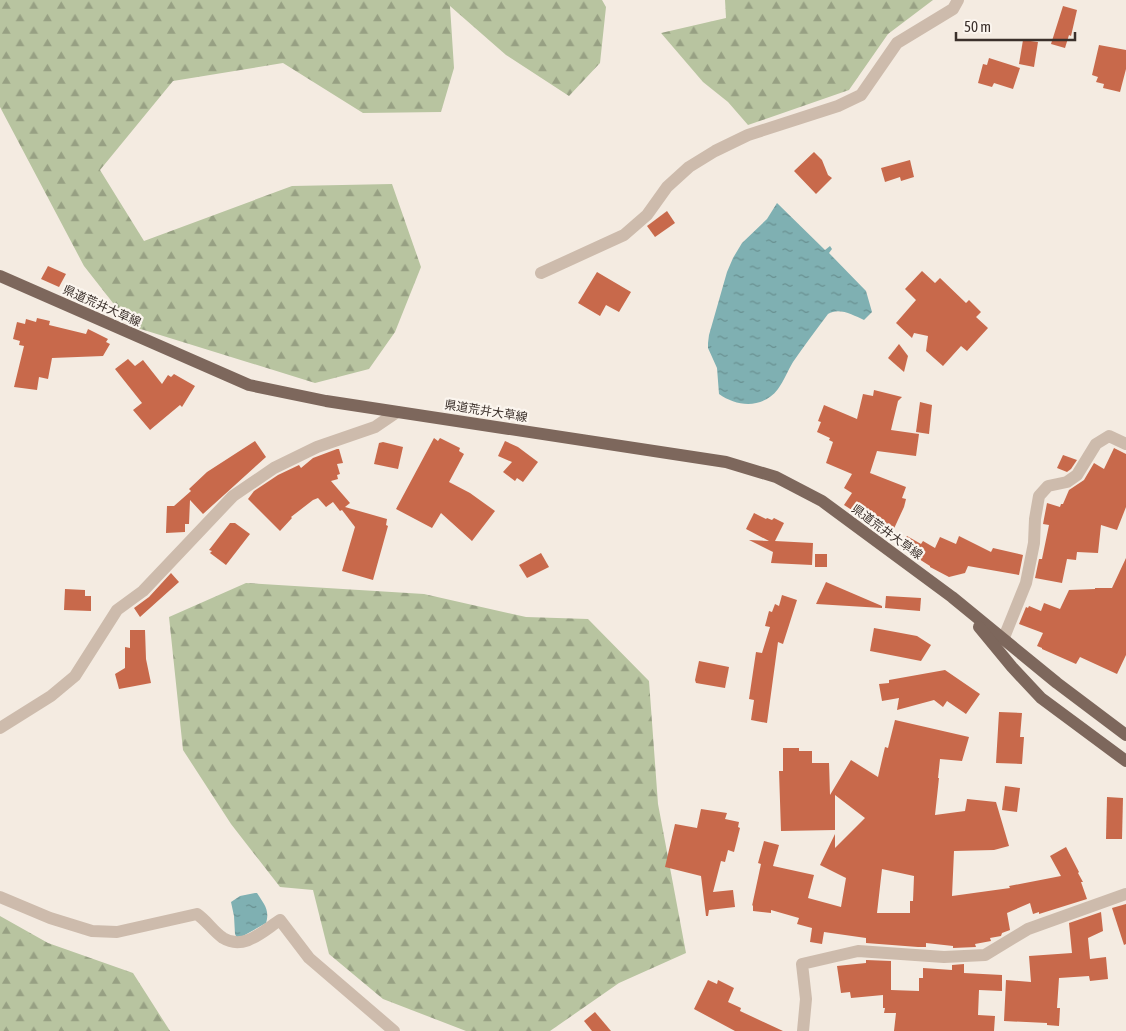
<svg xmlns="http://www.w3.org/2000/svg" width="1126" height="1031" viewBox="0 0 1126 1031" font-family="'Asap Condensed','Noto Sans JP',sans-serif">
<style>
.forest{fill:url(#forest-firs)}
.water{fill:url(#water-ripples)}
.building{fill:#c8694b;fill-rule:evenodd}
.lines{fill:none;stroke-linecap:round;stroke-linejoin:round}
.minor{stroke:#cdbbac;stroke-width:12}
.major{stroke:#7d675c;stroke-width:12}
.labels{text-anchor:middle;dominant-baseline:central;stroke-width:4.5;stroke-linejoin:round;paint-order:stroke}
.street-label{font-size:12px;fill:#3b302b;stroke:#fbf5ee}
</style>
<defs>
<pattern id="forest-firs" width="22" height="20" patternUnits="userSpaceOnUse" patternTransform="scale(1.25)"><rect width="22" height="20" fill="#b8c4a0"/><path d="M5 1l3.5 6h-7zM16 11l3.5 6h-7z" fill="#97a083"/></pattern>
<pattern id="water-ripples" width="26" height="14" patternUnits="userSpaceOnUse" patternTransform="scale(1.25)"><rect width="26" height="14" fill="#7fb0b2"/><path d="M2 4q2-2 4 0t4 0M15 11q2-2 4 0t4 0" fill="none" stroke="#699091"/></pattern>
</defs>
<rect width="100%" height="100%" fill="#f4ebe1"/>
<g class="forest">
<path d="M 0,0 L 602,0 L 606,7 L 600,63 L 569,96 L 506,55 L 450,6 L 454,68 L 441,112 L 363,113 L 283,63 L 173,81 L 100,170 L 144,241 L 292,186 L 392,184 L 421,267 L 395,332 L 369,369 L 315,383 L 131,326 L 84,266 L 0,107 Z"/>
<path d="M 725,0 L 933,0 L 888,34 L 849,90 L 748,125 L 728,102 L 703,82 L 661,33 L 726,18 Z"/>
<path d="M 246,583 L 424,594 L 526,617 L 588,619 L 649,681 L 658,804 L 686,953 L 619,983 L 550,1031 L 466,1031 L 383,999 L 329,954 L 313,890 L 280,887 L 231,824 L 183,750 L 169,617 Z"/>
<path d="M 0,916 L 48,943 L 133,973 L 170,1031 L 0,1031 Z"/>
</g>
<g class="water">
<path d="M 777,203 L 825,250 L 830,246 L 832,249 L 829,253 L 866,291 L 872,312 L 864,320 C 853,315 839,307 828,314 C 816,330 804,346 793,362 C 788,370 784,381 778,389 C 763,409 737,407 719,394 L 717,368 L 708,348 L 708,343 L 709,335 L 727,272 L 733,258 L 742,243 L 767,219 Z"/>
<path d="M 255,893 L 257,893 C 264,904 270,910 266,923 L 243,936 L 237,938 L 235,934 L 234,916 L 231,902 L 240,896 Z"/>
</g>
<g class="building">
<path d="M 1063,6 L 1077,10 L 1071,36 L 1069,35 L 1065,48 L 1051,44 Z"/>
<path d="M 1023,40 L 1038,42 L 1034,67 L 1019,64 Z"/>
<path d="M 1099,45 L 1126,50 L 1126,69 L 1120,92 L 1103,88 L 1104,84 L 1096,82 L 1098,77 L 1092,75 Z"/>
<path d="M 989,58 L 1020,68 L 1013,89 L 994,83 L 992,87 L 978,83 L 983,64 L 987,65 Z"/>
<path d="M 814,152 L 822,160 L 828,175 L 832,178 L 816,194 L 794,171 Z"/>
<path d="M 910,160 L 914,177 L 901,181 L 900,177 L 885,182 L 881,168 Z"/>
<path d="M 667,211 L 675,223 L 655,237 L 647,226 Z"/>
<path d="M 48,266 L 66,274 L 59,287 L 41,279 Z"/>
<path d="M 922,271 L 935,283 L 940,278 L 966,303 L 969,300 L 981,312 L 976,317 L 988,328 L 967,351 L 961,346 L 943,366 L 926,351 L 928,336 L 914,333 L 912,338 L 896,323 L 916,300 L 905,289 Z"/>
<path d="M 597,272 L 631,292 L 619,312 L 606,305 L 600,316 L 578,303 Z"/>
<path d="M 37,318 L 50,321 L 49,325 L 86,334 L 88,329 L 108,339 L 106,342 L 110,344 L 103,356 L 52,358 L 48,379 L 39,377 L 37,390 L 14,387 L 24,346 L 19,345 L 20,341 L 13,339 L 17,322 L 25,324 L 26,319 L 36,322 Z"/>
<path d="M 899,344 L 908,356 L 904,372 L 888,358 Z"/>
<path d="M 128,359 L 135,366 L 143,360 L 162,384 L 168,375 L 171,377 L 174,374 L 195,386 L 182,407 L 180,405 L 150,430 L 133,410 L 142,403 L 115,369 Z"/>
<path d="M 874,390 L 902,397 L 898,401 L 891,430 L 919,434 L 916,456 L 877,451 L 870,473 L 906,487 L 902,498 L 906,499 L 904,507 L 891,535 L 876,528 L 877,526 L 844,505 L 852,493 L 844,488 L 852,474 L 826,463 L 833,442 L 829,440 L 830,438 L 817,432 L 821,422 L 818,421 L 824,405 L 857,419 L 863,394 L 873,396 Z"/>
<path d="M 920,402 L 932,405 L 929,434 L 916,432 Z"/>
<path d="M 434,438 L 438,441 L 440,438 L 460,448 L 459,451 L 464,454 L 449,482 L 470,493 L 495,511 L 472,541 L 441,513 L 432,528 L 396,509 Z"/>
<path d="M 255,441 L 266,457 L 203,514 L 190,500 L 189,524 L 185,524 L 185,532 L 166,533 L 167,506 L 174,506 L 191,491 L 189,489 L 207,472 Z"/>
<path d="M 505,441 L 518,447 L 538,462 L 523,482 L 517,478 L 515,481 L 503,472 L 512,462 L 498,456 Z"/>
<path d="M 383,442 L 403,447 L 398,469 L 374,464 L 379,443 Z"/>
<path d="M 1114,448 L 1126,454 L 1126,507 L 1117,530 L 1101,525 L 1098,553 L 1077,552 L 1076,560 L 1067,559 L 1062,583 L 1035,578 L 1039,559 L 1042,559 L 1049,525 L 1043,524 L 1047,503 L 1060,507 L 1061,504 L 1063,504 L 1069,490 L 1084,480 L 1094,463 L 1104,469 Z"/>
<path d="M 337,449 L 339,449 L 343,463 L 337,464 L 340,474 L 337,475 L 338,479 L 331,481 L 350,503 L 345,507 L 387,519 L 386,525 L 388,526 L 373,580 L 342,571 L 355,527 L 342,510 L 340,511 L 333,502 L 326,507 L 318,498 L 313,500 L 291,517 L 292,518 L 280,531 L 248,499 L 254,491 L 278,475 L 299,465 L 301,468 L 313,458 Z"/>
<path d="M 1063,455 L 1077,460 L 1071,469 L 1067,472 L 1057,468 Z"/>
<path d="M 754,513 L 766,519 L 767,518 L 772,520 L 774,518 L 784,523 L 775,541 L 813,543 L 812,565 L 771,563 L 773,552 L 749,540 L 769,541 L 746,529 Z"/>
<path d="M 230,523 L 235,523 L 250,534 L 226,565 L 210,553 L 212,551 L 209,550 Z"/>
<path d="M 907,536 L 921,544 L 923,541 L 935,548 L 940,537 L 956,544 L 959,536 L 991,552 L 993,548 L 1023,555 L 1019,575 L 968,566 L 965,573 L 949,577 L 930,567 L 930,566 L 900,547 Z"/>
<path d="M 541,553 L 549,567 L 527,578 L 519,565 Z"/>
<rect x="815" y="554" width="12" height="13"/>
<path d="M 1126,558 L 1126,655 L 1117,674 L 1080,657 L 1076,664 L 1042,649 L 1042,648 L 1037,646 L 1043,633 L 1019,624 L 1026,607 L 1028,608 L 1029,606 L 1041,611 L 1044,603 L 1060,609 L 1069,590 L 1095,589 L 1095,588 L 1112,588 Z"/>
<path d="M 171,573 L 179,582 L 140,617 L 134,608 L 149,597 Z"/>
<path d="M 826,582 L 882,606 L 882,608 L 816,604 Z"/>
<path d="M 65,589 L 85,590 L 85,596 L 91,596 L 91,611 L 64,610 Z"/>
<path d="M 782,595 L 797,600 L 783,644 L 778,642 L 767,723 L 751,720 L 754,700 L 749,699 L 756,652 L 762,653 L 770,627 L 765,626 L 769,611 L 772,612 L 775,604 L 779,606 Z"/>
<path d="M 886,596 L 921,598 L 920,611 L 885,608 Z"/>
<path d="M 874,628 L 917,636 L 931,645 L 921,661 L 870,651 Z"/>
<path d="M 130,630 L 145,630 L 146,659 L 151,683 L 119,689 L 115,674 L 125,668 L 125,647 L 130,648 Z"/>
<path d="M 699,661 L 729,667 L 725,688 L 696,683 L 695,680 Z"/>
<path d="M 945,670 L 980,694 L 966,714 L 947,701 L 943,707 L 934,700 L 897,710 L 899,698 L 882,701 L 879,684 L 889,683 L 889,680 Z"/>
<path d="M 999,712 L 1022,713 L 1020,737 L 1024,737 L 1022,764 L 996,763 Z"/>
<path d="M 895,720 L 969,737 L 962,761 L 940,759 L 938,778 L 939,778 L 935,815 L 965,811 L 967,799 L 996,802 L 1009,846 L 994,850 L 954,851 L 952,896 L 1010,888 L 1009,886 L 1061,876 L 1050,856 L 1066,847 L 1079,872 L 1078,873 L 1083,882 L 1081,882 L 1087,899 L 1039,914 L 1039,912 L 1033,914 L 1030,903 L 1007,913 L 1010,930 L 1002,933 L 1001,936 L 990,938 L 991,941 L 975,944 L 976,947 L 953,948 L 953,946 L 926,943 L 926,947 L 918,947 L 866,943 L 866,938 L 824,932 L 822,944 L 810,942 L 812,928 L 797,924 L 799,918 L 771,910 L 771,913 L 753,911 L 753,905 L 752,906 L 761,864 L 758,863 L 764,841 L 779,845 L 773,866 L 814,875 L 808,898 L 841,907 L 846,878 L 820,865 L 835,834 L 835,848 L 865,818 L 835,795 L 835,830 L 781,831 L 779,771 L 783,771 L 783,748 L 799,748 L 799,751 L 812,751 L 812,763 L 829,763 L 830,795 L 851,760 L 878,777 L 885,747 L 888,748 ZM 882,869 L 914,876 L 913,901 L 910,901 L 910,913 L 877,913 Z"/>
<path d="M 1005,786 L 1020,788 L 1017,812 L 1002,810 Z"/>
<path d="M 1107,797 L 1123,798 L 1122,839 L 1106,839 Z"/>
<path d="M 701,809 L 727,813 L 725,819 L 739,822 L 738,827 L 740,828 L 734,852 L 728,850 L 725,862 L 721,861 L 713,892 L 733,890 L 735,907 L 709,910 L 708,916 L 706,916 L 701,876 L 665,867 L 675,824 L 697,828 Z"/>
<path d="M 1126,904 L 1126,944 L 1124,945 L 1112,908 Z"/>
<path d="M 1101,912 L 1103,931 L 1088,938 L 1090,959 L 1106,957 L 1108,979 L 1090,981 L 1089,976 L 1059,978 L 1057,1008 L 1060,1008 L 1059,1026 L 1047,1025 L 1047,1023 L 1004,1021 L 1006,980 L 1031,982 L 1029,956 L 1072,953 L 1069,923 Z"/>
<path d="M 866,960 L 891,961 L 891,990 L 919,991 L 919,978 L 923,978 L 923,968 L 952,970 L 952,965 L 964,964 L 964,973 L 1002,975 L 1002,991 L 979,990 L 978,1015 L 995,1016 L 994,1031 L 894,1031 L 896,1013 L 884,1013 L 885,1008 L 883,1008 L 883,995 L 851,998 L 850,992 L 841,993 L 837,966 L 866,963 Z"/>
<path d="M 708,980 L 717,984 L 718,980 L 734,988 L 728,1002 L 741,1008 L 740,1011 L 783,1031 L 735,1031 L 694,1009 Z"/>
<path d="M 595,1012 L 611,1031 L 592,1031 L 584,1021 Z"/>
</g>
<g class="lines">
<g class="minor">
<path d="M 541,273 L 624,235 L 647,215 L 667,187 L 689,167 L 715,151 L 748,135 L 838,106 L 861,95 L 897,43 L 953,9 L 958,0"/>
<path d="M 1003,640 L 1026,583 L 1034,543 L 1035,519 L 1039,496 L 1048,486 L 1067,482 L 1077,475 L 1096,444 L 1109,436 L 1126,444"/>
<path d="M 0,728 L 51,696 L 75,676 L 117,610 L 143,591 L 233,496 L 274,468 L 317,447 L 375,427 L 397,412"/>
<path d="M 0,897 L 50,918 L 92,931 L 117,932 L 197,914 C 207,921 213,931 223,938 C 244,951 263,931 280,920 L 309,958 L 394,1031"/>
<path d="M 803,1031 L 806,999 L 802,964 L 858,951 L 944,957 L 985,955 L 1028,929 L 1126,894"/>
</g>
<g class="major">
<path d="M 0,276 L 249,385 L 326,401 L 726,462 L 776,477 L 822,501 L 952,597 L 1057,683 L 1126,735"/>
<path d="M 979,627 L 1012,667 L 1041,698 L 1126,761"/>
</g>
</g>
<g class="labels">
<g class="street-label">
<text transform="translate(102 306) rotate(24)">県道荒井大草線</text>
<text transform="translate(486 411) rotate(9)">県道荒井大草線</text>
<text transform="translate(887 532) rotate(36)">県道荒井大草線</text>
</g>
</g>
<path d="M956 32v8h119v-8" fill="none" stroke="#3b302b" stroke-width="2.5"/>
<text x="964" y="32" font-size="15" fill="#3b302b" stroke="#fbf5ee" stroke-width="4" paint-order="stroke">50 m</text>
</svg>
